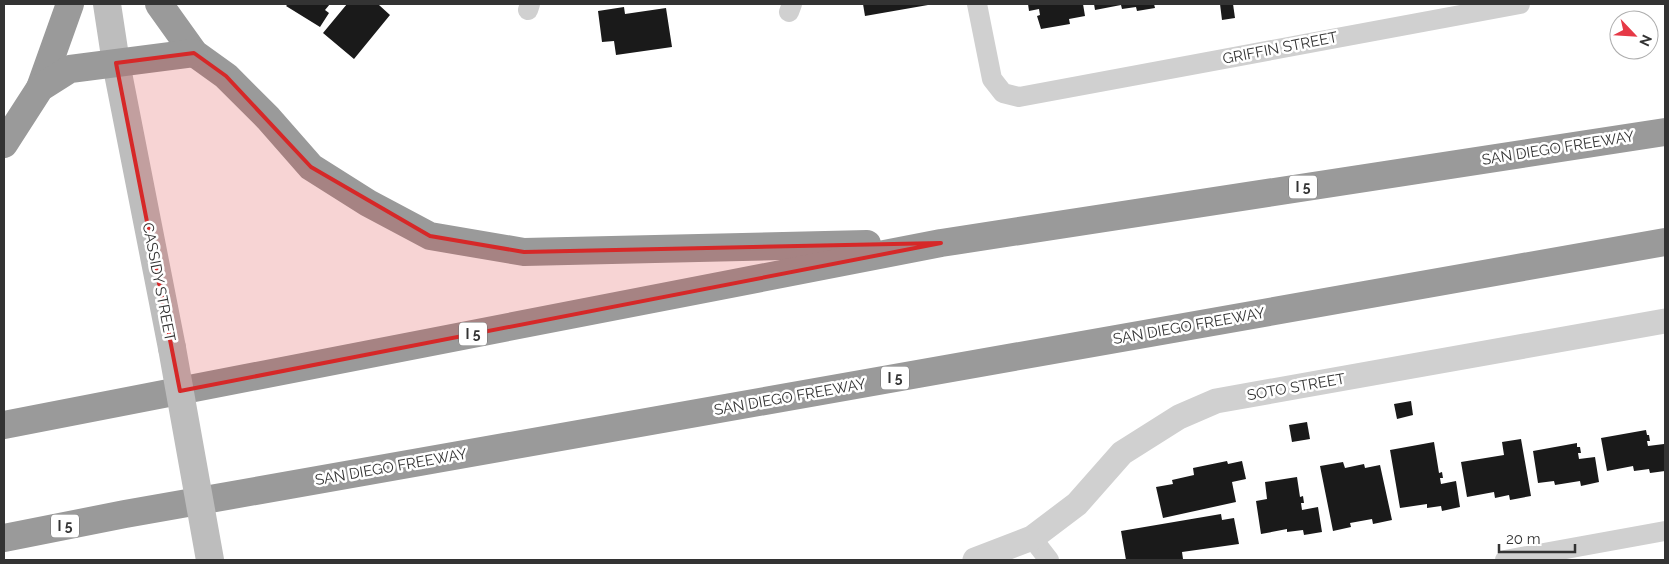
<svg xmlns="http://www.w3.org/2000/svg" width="1669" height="564" viewBox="0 0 1669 564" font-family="Raleway,sans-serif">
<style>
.building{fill:#1a1a1a}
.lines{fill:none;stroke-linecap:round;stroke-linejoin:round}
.minor{stroke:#d0d0d0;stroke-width:20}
.tertiary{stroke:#d0d0d0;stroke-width:25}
.secondary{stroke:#bdbdbd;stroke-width:28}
.motorway{stroke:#9a9a9a;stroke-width:28}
.secondary-bridge{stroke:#bdbdbd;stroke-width:28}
.marked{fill:#d62828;fill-opacity:0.2;stroke:#d62828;stroke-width:4;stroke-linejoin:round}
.labels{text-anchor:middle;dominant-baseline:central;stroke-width:5;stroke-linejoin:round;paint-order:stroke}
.shield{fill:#fff;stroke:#707070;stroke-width:1}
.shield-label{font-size:14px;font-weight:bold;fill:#333}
.street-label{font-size:15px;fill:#333;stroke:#fff}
</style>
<rect width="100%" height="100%" fill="#fff"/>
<g class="building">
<path d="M 288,4 L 330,4 L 325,10 L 329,13 L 320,27 L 286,6 Z"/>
<path d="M 347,4 L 380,4 L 379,5 L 390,15 L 354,59 L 323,33 Z"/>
<path d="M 863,4 L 928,4 L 928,5 L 865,16 Z"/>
<path d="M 1028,4 L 1083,4 L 1085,16 L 1069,19 L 1070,24 L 1041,29 L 1037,16 L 1040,15 L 1039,9 L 1029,11 Z"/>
<path d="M 1094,4 L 1154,4 L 1155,8 L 1137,11 L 1136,7 L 1122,9 L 1121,5 L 1095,10 Z"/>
<path d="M 1220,4 L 1233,4 L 1235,18 L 1222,20 Z"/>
<path d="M 624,7 L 625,14 L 666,8 L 672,47 L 616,55 L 614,41 L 602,42 L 598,11 Z"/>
<path d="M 1411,401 L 1413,415 L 1397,419 L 1394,404 Z"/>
<path d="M 1307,422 L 1310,439 L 1292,442 L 1289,425 Z"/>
<path d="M 1646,430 L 1647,435 L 1649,435 L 1650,441 L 1647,441 L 1648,446 L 1664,444 L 1665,471 L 1650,473 L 1649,469 L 1634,471 L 1633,466 L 1607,471 L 1601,438 Z"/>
<path d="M 1521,439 L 1531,496 L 1510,500 L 1509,495 L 1495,498 L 1494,492 L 1467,497 L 1461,462 L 1504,455 L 1502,442 Z"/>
<path d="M 1434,442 L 1439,473 L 1442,472 L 1443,478 L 1440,478 L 1441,484 L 1456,481 L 1460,507 L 1442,511 L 1441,506 L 1427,508 L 1427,504 L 1400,508 L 1390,450 Z"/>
<path d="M 1577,443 L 1577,447 L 1580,447 L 1581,453 L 1578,453 L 1579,459 L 1595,457 L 1599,482 L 1581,486 L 1580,481 L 1555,485 L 1554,481 L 1538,483 L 1533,451 Z"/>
<path d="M 1227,461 L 1228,464 L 1242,461 L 1246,479 L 1232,482 L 1236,502 L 1163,518 L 1156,487 L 1173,484 L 1172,480 L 1194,475 L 1193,468 Z"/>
<path d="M 1343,462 L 1345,468 L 1364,464 L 1365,468 L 1380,465 L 1392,520 L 1373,524 L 1372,519 L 1350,523 L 1351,527 L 1333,531 L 1320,466 Z"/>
<path d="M 1297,477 L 1300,497 L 1303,496 L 1304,503 L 1301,503 L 1302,510 L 1318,507 L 1322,532 L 1304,535 L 1303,530 L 1287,532 L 1287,529 L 1261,534 L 1256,501 L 1267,499 L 1265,482 Z"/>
<path d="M 1221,514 L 1222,520 L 1234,518 L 1239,544 L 1182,552 L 1183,559 L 1176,560 L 1126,560 L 1121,531 Z"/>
</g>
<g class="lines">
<g class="minor">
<path d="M 977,4 L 992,79 L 1003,93 L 1019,97 L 1520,4"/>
<path d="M 528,10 L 530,4"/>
<path d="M 789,12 L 792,4"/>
<path d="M 1032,538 L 1049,560"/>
<path d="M 1505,560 L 1665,531"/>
</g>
<path class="tertiary" d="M 975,560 L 1032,538 L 1077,504 L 1122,453 L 1179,417 L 1216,401 L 1665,321"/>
<path class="secondary" d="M 107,4 L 116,63 L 172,348"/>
<g class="motorway">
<path d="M 159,4 L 194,53 L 226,76 L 268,118 L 311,167 L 368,203 L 430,236 L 524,252 L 867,244"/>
<path d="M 40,88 L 70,4"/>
<path d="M 4,144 L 40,88 L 70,69 L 194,53"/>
<path d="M 4,425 L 941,243 L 1665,132"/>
<path d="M 4,538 L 125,514 L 1665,242"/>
</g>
<path class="secondary-bridge" d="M 172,348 L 210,560"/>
</g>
<path class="marked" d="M 194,53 L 226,76 L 311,167 L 430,236 L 524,252 L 941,243 L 180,391 L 116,63 Z"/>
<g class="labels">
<g class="shield">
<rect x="1289" y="175.5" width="28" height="23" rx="4"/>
<rect x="459" y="322.5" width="28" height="23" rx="4"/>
<rect x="881" y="366.5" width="28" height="23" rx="4"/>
<rect x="51" y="514.5" width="28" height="23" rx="4"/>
</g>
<g class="shield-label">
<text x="1303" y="187">I 5</text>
<text x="473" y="334">I 5</text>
<text x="895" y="378">I 5</text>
<text x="65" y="526">I 5</text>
</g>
<g class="street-label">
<text transform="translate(1280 48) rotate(-11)">GRIFFIN STREET</text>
<text transform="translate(1558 148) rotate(-9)">SAN DIEGO FREEWAY</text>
<text transform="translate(159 282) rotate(79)">CASSIDY STREET</text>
<text transform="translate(1189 326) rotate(-10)">SAN DIEGO FREEWAY</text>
<text transform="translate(1296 387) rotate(-10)">SOTO STREET</text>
<text transform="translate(790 397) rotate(-10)">SAN DIEGO FREEWAY</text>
<text transform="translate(391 467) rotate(-10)">SAN DIEGO FREEWAY</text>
</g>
</g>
<rect width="1669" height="564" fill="none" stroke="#333333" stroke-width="10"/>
<g transform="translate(1634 35) rotate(115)"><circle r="24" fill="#ffffff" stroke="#adadad"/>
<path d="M0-4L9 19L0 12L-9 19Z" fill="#e63946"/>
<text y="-8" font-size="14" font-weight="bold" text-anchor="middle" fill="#333333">N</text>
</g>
<path d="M1499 544v8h76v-8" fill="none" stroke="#333333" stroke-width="2.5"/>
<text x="1506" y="544" font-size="15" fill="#333333" stroke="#ffffff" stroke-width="4" paint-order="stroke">20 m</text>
</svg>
